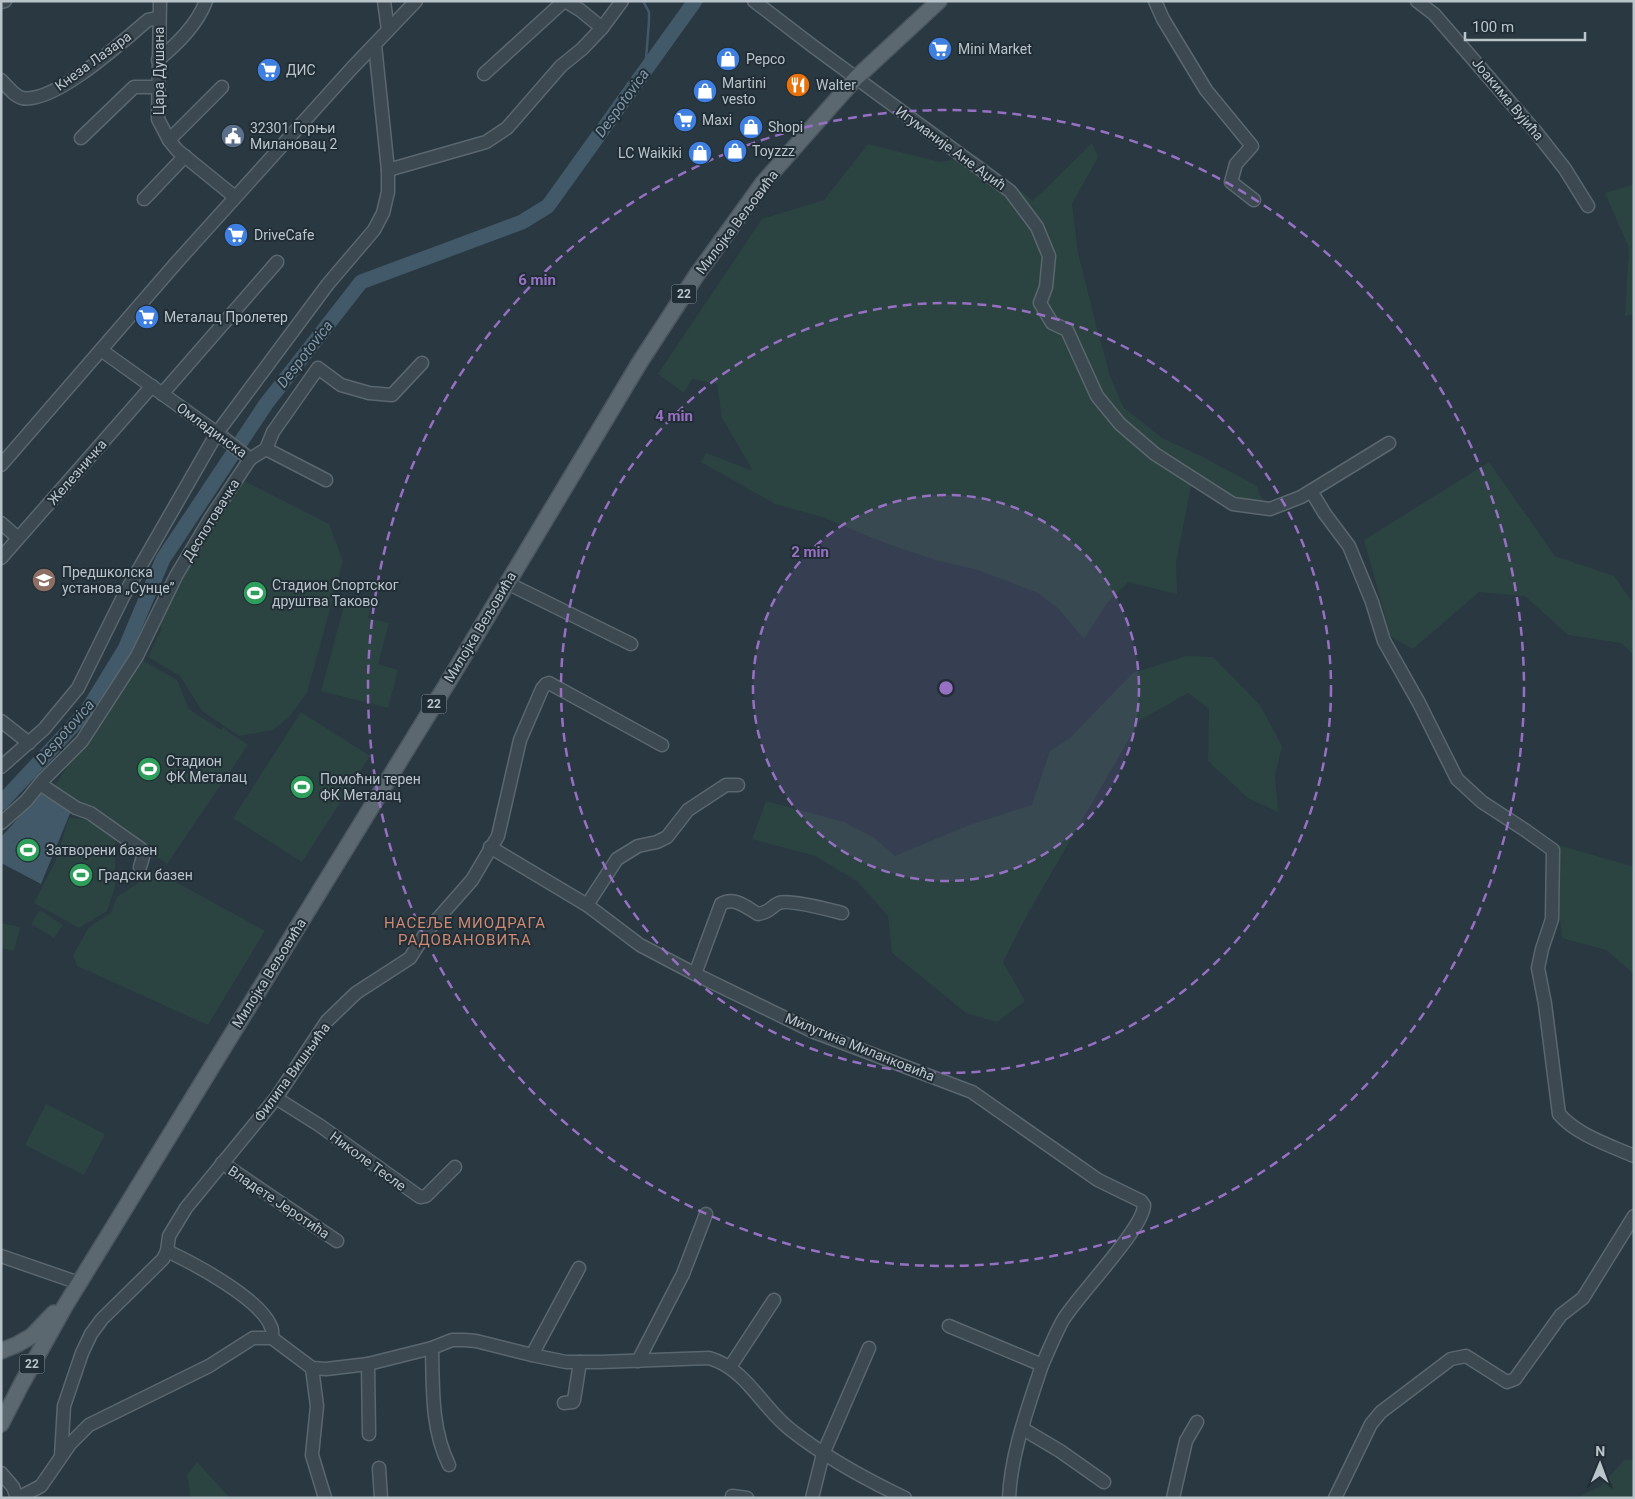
<svg xmlns="http://www.w3.org/2000/svg" width="1635" height="1499" viewBox="0 0 1635 1499" font-family="Roboto,sans-serif">
<style>
.green{fill:#2c4441}
.water{fill:#415968}
.lines{fill:none;stroke-linecap:round;stroke-linejoin:round}
.stream{stroke:#415968;stroke-width:2.5}
.river{stroke:#415968;stroke-width:15}
.minor-casing{stroke:#5b676e;stroke-width:15}
.major-casing{stroke:#4a555d;stroke-width:18}
.minor{stroke:#3d4951;stroke-width:12}
.major{stroke:#5c6870;stroke-width:15}
.ring{fill:none;stroke:#9770c4;stroke-width:2.5;stroke-dasharray:9 6}
.labels{text-anchor:middle;dominant-baseline:central;stroke-width:4;stroke-linejoin:round;paint-order:stroke}
.shield{fill:#222e36;stroke:#8c979e;stroke-width:1}
.shield-label{font-size:12px;font-weight:bold;fill:#bac4cb}
.poi-label{font-size:14px;fill:#bac4cb;stroke:#222e36;text-anchor:start}
.street-label{font-size:14px;fill:#bac4cb;stroke:#222e36}
.water-label{font-size:15px;font-style:italic;fill:#7e99aa;stroke:#222e36}
.neighbourhood-label{font-size:15px;letter-spacing:1px;fill:#cd8973;stroke:#222e36}
.centre{fill:#9770c4;stroke:#222e36;stroke-width:2.5}
.ring-label{font-size:15px;text-anchor:middle;font-weight:bold;fill:#9770c4;stroke:#222e36;stroke-width:4;stroke-linejoin:round;paint-order:stroke}
</style>
<rect width="100%" height="100%" fill="#293841"/>
<g class="green">
<path d="M 1092,143 L 1098,157 L 1072,204 L 1078,253 L 1094,317 L 1110,376 L 1123,407 L 1162,438 L 1201,456 L 1257,486 L 1268,515 L 1225,503 L 1191,486 L 1176,563 L 1177,594 L 1128,582 L 1107,603 L 1084,639 L 1059,609 L 1038,593 L 978,570 L 936,560 L 885,543 L 822,517 L 775,504 L 701,462 L 706,453 L 753,471 L 722,418 L 717,384 L 692,379 L 684,393 L 658,374 L 762,219 L 824,200 L 868,144 L 940,162 L 976,155 L 1033,201 Z"/>
<path d="M 1634,184 L 1634,314 L 1625,316 L 1629,248 L 1605,193 Z"/>
<path d="M 1489,462 L 1555,556 L 1614,576 L 1634,604 L 1634,655 L 1621,643 L 1568,635 L 1525,596 L 1479,592 L 1413,649 L 1391,637 L 1364,540 Z"/>
<path d="M 243,480 L 329,524 L 343,561 L 307,693 L 289,717 L 273,730 L 239,736 L 202,711 L 180,676 L 148,657 L 162,628 L 158,624 L 226,500 Z"/>
<path d="M 346,599 L 371,606 L 368,618 L 389,623 L 378,664 L 398,670 L 388,708 L 321,691 Z"/>
<path d="M 1186,656 L 1213,657 L 1260,705 L 1282,746 L 1275,776 L 1278,812 L 1248,798 L 1208,761 L 1209,709 L 1188,693 L 1140,720 L 1027,915 L 1003,962 L 1025,1001 L 997,1022 L 966,1013 L 892,953 L 888,916 L 858,882 L 815,856 L 752,839 L 766,801 L 844,822 L 873,837 L 895,856 L 969,825 L 1032,805 L 1050,751 L 1069,739 L 1133,673 Z"/>
<path d="M 140,659 L 177,680 L 189,709 L 221,730 L 223,728 L 248,745 L 167,864 L 82,806 L 52,790 Z"/>
<path d="M 301,712 L 370,756 L 302,862 L 233,818 Z"/>
<path d="M 69,818 L 96,820 L 115,833 L 115,887 L 107,911 L 79,928 L 34,903 L 55,862 Z"/>
<path d="M 1552,843 L 1634,867 L 1634,974 L 1606,950 L 1562,938 Z"/>
<path d="M 156,871 L 265,931 L 208,1025 L 77,966 L 73,955 L 89,927 L 111,913 L 117,897 Z"/>
<path d="M 40,910 L 63,925 L 54,938 L 31,924 Z"/>
<path d="M 1,923 L 20,927 L 14,951 L 1,948 Z"/>
<path d="M 46,1104 L 105,1134 L 84,1175 L 25,1145 Z"/>
<path d="M 1624,1460 L 1634,1460 L 1634,1498 L 1575,1498 L 1601,1486 Z"/>
<path d="M 197,1462 L 230,1498 L 191,1498 L 187,1475 Z"/>
</g>
<path class="water" d="M 43,791 L 71,811 L 41,884 L 1,863 L 1,837 Z"/>
<g class="lines">
<path class="stream" d="M 643,1 L 649,12 L 649,21 L 645,72"/>
<path class="river" d="M 1,803 L 87,711 L 125,649 L 163,559 L 266,404 L 361,282 L 522,222 L 548,206 L 695,1"/>
<g class="minor-casing">
<g id="minor">
<path d="M 160,1 L 158,119 L 169,140 L 177,150 L 235,197"/>
<path d="M 384,1 L 388,30"/>
<path d="M 565,1 L 580,10 L 602,28 L 622,1"/>
<path d="M 754,1 L 814,47 L 1010,191 L 1037,227 L 1049,256 L 1046,287 L 1040,303 L 1052,323 L 1067,330 L 1097,396 L 1120,424 L 1155,454 L 1233,504 L 1270,509 L 1301,497 L 1389,443"/>
<path d="M 1155,1 L 1163,19 L 1206,90 L 1252,146 L 1236,164 L 1231,182 L 1254,200"/>
<path d="M 1417,1 L 1434,14 L 1536,132 L 1565,169 L 1588,206"/>
<path d="M 1,2 L 5,1"/>
<path d="M 158,60 C 177,44 197,25 206,1"/>
<path d="M 484,74 L 564,1"/>
<path d="M 1,80 C 7,86 14,96 22,98 C 55,104 123,41 148,20 L 159,18"/>
<path d="M 81,138 L 134,87 L 158,87"/>
<path d="M 169,140 L 222,87"/>
<path d="M 388,170 L 486,142 L 507,128 L 561,66 L 582,49 L 602,28"/>
<path d="M 144,199 L 185,156"/>
<path d="M 101,350 L 217,433 L 250,459"/>
<path d="M 162,394 L 277,262"/>
<path d="M 266,449 L 326,480"/>
<path d="M 1,465 L 177,262 L 352,68 L 416,1"/>
<path d="M 1311,491 L 1325,514 L 1349,546 L 1372,602 L 1384,641 L 1419,703 L 1457,779 L 1482,802 L 1525,830 L 1553,850 L 1552,919 L 1542,949 L 1538,968 L 1545,1004 L 1559,1114 C 1577,1135 1609,1145 1634,1156"/>
<path d="M 1,523 L 18,538"/>
<path d="M 1,558 L 152,386"/>
<path d="M 507,583 L 631,644"/>
<path d="M 1,721 L 29,743"/>
<path d="M 1,767 L 44,729 L 78,688 L 124,595 L 217,433 L 328,284 L 374,230 L 383,213 L 388,192 L 388,170 L 375,45"/>
<path d="M 40,784 L 76,808 L 90,813 L 141,849 L 143,857 L 140,867"/>
<path d="M 1,823 L 26,801 L 43,780 L 82,741 L 137,656 L 176,576 L 210,519 L 250,459 L 266,449 L 273,432 L 318,368 L 341,385 L 369,393 L 392,395 L 422,363"/>
<path d="M 490,847 L 587,905 L 640,945 L 695,974 L 814,1032 L 972,1092 L 1098,1180 L 1141,1201 L 1144,1205 C 1144,1228 1078,1295 1063,1320 C 1055,1334 1049,1350 1042,1365"/>
<path d="M 587,905 L 617,859 L 638,846 L 657,842 L 667,837 L 688,810 L 726,785 L 738,785"/>
<path d="M 695,974 L 721,904 C 734,896 746,907 758,914 C 771,912 770,907 779,903 C 788,899 830,910 842,913"/>
<path d="M 276,1098 L 319,1125 L 420,1197 L 426,1196 L 455,1167"/>
<path d="M 222,1163 L 337,1241"/>
<path d="M 167,1251 C 193,1263 261,1299 271,1327 C 273,1330 272,1335 272,1338"/>
<path d="M 1,1256 L 79,1283"/>
<path d="M 949,1326 L 1042,1365 C 1028,1408 1011,1453 1009,1498"/>
<path d="M 432,1348 C 433,1387 431,1429 449,1465"/>
<path d="M 532,1355 L 579,1268"/>
<path d="M 638,1361 L 683,1274 L 706,1214"/>
<path d="M 368,1364 L 369,1434"/>
<path d="M 730,1367 L 774,1300"/>
<path d="M 312,1368 L 317,1406 L 312,1455 L 325,1498"/>
<path d="M 564,1403 L 573,1402 L 574,1400 L 580,1362"/>
<path d="M 1023,1429 L 1060,1451 L 1104,1482"/>
<path d="M 61,1456 L 64,1406 L 82,1353 L 91,1334 L 102,1319 L 163,1259 L 167,1251 L 169,1236 L 186,1208 L 276,1098 L 327,1021 L 356,993 L 410,958 L 427,931 L 472,880 L 498,836 L 520,740 L 542,689 L 546,684 L 549,683 L 662,745"/>
<path d="M 379,1468 L 381,1498"/>
<path d="M 1,1473 L 13,1487 L 17,1498"/>
<path d="M 732,1496 L 747,1498"/>
<path d="M 18,1498 L 41,1486 L 70,1444 L 89,1425 L 209,1366 L 253,1338 L 272,1338 L 312,1368 L 326,1369 L 368,1364 L 432,1348 L 452,1340 L 464,1340 L 476,1341 L 532,1355 L 566,1362 L 600,1362 L 709,1358 C 747,1369 761,1407 791,1430 C 825,1457 865,1479 905,1498"/>
<path d="M 812,1498 L 823,1454 L 869,1348"/>
<path d="M 1173,1498 L 1186,1441 L 1197,1422"/>
<path d="M 1335,1498 L 1371,1424 L 1381,1412 L 1451,1359 L 1466,1356 L 1507,1382 L 1515,1379 L 1561,1315 L 1583,1298 L 1634,1216"/>
</g>
</g>
<g class="major-casing">
<g id="major">
<path d="M 1,1351 L 16,1345 L 32,1336 L 54,1313"/>
<path d="M 1,1424 L 22,1383 L 65,1306 L 450,679 L 640,362 L 696,276 L 763,183 L 839,97 L 856,78 L 939,1"/>
</g>
</g>
<use href="#minor" class="minor"/>
<use href="#major" class="major"/>
</g>
<circle cx="946" cy="688" r="193" fill="#9770c4" fill-opacity=".12"/>
<g class="ring">
<circle cx="946" cy="688" r="193"/>
<circle cx="946" cy="688" r="385"/>
<circle cx="946" cy="688" r="578"/>
</g>
<defs>
<g id="supermarket-disc" transform="scale(1.25)"><circle r="9.5" fill="#3f7fe0" stroke="#222e36"/><path d="M-6-5.5h2.5l.6 2H6L4.5 2H-2.5L-4.4-4H-6ZM-1.5 3.2a1.3 1.3 0 1 0 .1 0ZM3 3.2a1.3 1.3 0 1 0 .1 0Z" fill="#fff"/></g>
<g id="shop-disc" transform="scale(1.25)"><circle r="9.5" fill="#3f7fe0" stroke="#222e36"/><path d="M-5-2.5h2.3a2.7 3.5 0 0 1 5.4 0H5L5.5 6h-11ZM-1.5-2.5h3a1.5 2.3 0 0 0-3 0Z" fill="#fff"/></g>
<g id="restaurant-disc" transform="scale(1.25)"><circle r="9.5" fill="#e8710a" stroke="#222e36"/><path d="M-5-6h1v4h1v-4h1v4h1v-4h1v5L-1.5 .5V6h-2V.5L-5-1ZM5-6V6H3V1.5H1.5Q1.5-4 5-6Z" fill="#fff"/></g>
<g id="civic-disc" transform="scale(1.25)"><circle r="9.5" fill="#5c6f8a" stroke="#222e36"/><path d="M-.6-6.5H3V-4.5H.6V-3L4-1V1h2V6H-6V1h2V-1L-.6-3ZM-1.2 2.5V6h2.4V2.5Z" fill="#fff"/></g>
<g id="school-disc" transform="scale(1.25)"><circle r="9.5" fill="#8d6e63" stroke="#222e36"/><path d="M0-5L7-2L0 1L-7-2ZM-4 1L0 2.5L4 1V4Q0 6-4 4Z" fill="#fff"/></g>
<g id="stadium-disc" transform="scale(1.25)"><circle r="9.5" fill="#2e9e5b" stroke="#222e36"/><path d="M0-5a6.5 5 0 1 0 0 10a6.5 5 0 1 0 0-10ZM-3.5-1.8h7v3.6h-7Z" fill="#fff"/></g>
</defs>
<g fill-rule="evenodd">
<use href="#supermarket-disc" x="940" y="49"/>
<use href="#shop-disc" x="728" y="59"/>
<use href="#supermarket-disc" x="269" y="70"/>
<use href="#restaurant-disc" x="798" y="85"/>
<use href="#shop-disc" x="705" y="91"/>
<use href="#supermarket-disc" x="685" y="120"/>
<use href="#shop-disc" x="751" y="127"/>
<use href="#civic-disc" x="233" y="136"/>
<use href="#shop-disc" x="735" y="151"/>
<use href="#shop-disc" x="700" y="153"/>
<use href="#supermarket-disc" x="236" y="235"/>
<use href="#supermarket-disc" x="147" y="317"/>
<use href="#school-disc" x="44" y="580"/>
<use href="#stadium-disc" x="255" y="593"/>
<use href="#stadium-disc" x="149" y="769"/>
<use href="#stadium-disc" x="302" y="787"/>
<use href="#stadium-disc" x="28" y="850"/>
<use href="#stadium-disc" x="81" y="875"/>
</g>
<g class="labels">
<g class="shield">
<rect x="671.5" y="284.5" width="25" height="19" rx="4"/>
<rect x="421.5" y="694.5" width="25" height="19" rx="4"/>
<rect x="19.5" y="1354.5" width="25" height="19" rx="4"/>
</g>
<g class="shield-label">
<text x="684" y="294">22</text>
<text x="434" y="704">22</text>
<text x="32" y="1364">22</text>
</g>
<g class="poi-label">
<text x="958" y="49">Mini Market</text>
<text x="746" y="59">Pepco</text>
<text x="286" y="70">ДИС</text>
<text x="722" y="83">Martini<tspan x="722" dy="16">vesto</tspan></text>
<text x="816" y="85">Walter</text>
<text x="702" y="120">Maxi</text>
<text x="768" y="127">Shopi</text>
<text x="250" y="128">32301 Горњи<tspan x="250" dy="16">Милановац 2</tspan></text>
<text x="752" y="151">Toyzzz</text>
<text x="682" y="153" text-anchor="end">LC Waikiki</text>
<text x="254" y="235">DriveCafe</text>
<text x="164" y="317">Металац Пролетер</text>
<text x="62" y="572">Предшколска<tspan x="62" dy="16">установа „Сунце”</tspan></text>
<text x="272" y="585">Стадион Спортског<tspan x="272" dy="16">друштва Таково</tspan></text>
<text x="166" y="761">Стадион<tspan x="166" dy="16">ФК Металац</tspan></text>
<text x="320" y="779">Помоћни терен<tspan x="320" dy="16">ФК Металац</tspan></text>
<text x="46" y="850">Затворени базен</text>
<text x="98" y="875">Градски базен</text>
</g>
<g class="street-label">
<text transform="translate(93 61) rotate(-36)">Кнеза Лазара</text>
<text transform="translate(159 71) rotate(-90)">Цара Душана</text>
<text transform="translate(1508 99) rotate(50)">Јоакима Вујића</text>
<text transform="translate(951 148) rotate(36)">Игуманије Ане Аџић</text>
<text transform="translate(737 222) rotate(-53)">Милојка Вељовића</text>
<text transform="translate(212 430) rotate(36)">Омладинска</text>
<text transform="translate(77 472) rotate(-49)">Железничка</text>
<text transform="translate(211 520) rotate(-58)">Деспотовачка</text>
<text transform="translate(480 627) rotate(-59)">Милојка Вељовића</text>
<text transform="translate(269 973) rotate(-58)">Милојка Вељовића</text>
<text transform="translate(860 1047) rotate(22)">Милутина Миланковића</text>
<text transform="translate(292 1072) rotate(-54)">Филипа Вишњића</text>
<text transform="translate(368 1161) rotate(36)">Николе Тесле</text>
<text transform="translate(279 1202) rotate(34)">Владете Јеротића</text>
</g>
<g class="water-label">
<text transform="translate(622 103) rotate(-54)">Despotovica</text>
<text transform="translate(305 354) rotate(-52)">Despotovica</text>
<text transform="translate(65 732) rotate(-49)">Despotovica</text>
</g>
<g class="neighbourhood-label">
<text x="465" y="923">НАСЕЉЕ МИОДРАГА<tspan x="465" dy="17">РАДОВАНОВИЋА</tspan></text>
</g>
</g>
<circle cx="946" cy="688" r="8" class="centre"/>
<g class="ring-label">
<text x="537" y="285">6 min</text>
<text x="674" y="421">4 min</text>
<text x="810" y="557">2 min</text>
</g>
<rect width="1635" height="1499" fill="none" stroke="#bac4cb" stroke-width="5"/>
<g transform="translate(1600 1464) rotate(1)" stroke="#222e36" stroke-width="4" paint-order="stroke">
<path d="M0-4L9 19L0 12L-9 19Z" fill="#bac4cb"/>
<text y="-8" font-size="14" font-weight="bold" text-anchor="middle" fill="#bac4cb">N</text>
</g>
<path d="M1465 32v8h120v-8" fill="none" stroke="#bac4cb" stroke-width="2.5"/>
<text x="1472" y="32" font-size="15" fill="#bac4cb" stroke="#222e36" stroke-width="4" paint-order="stroke">100 m</text>
</svg>
